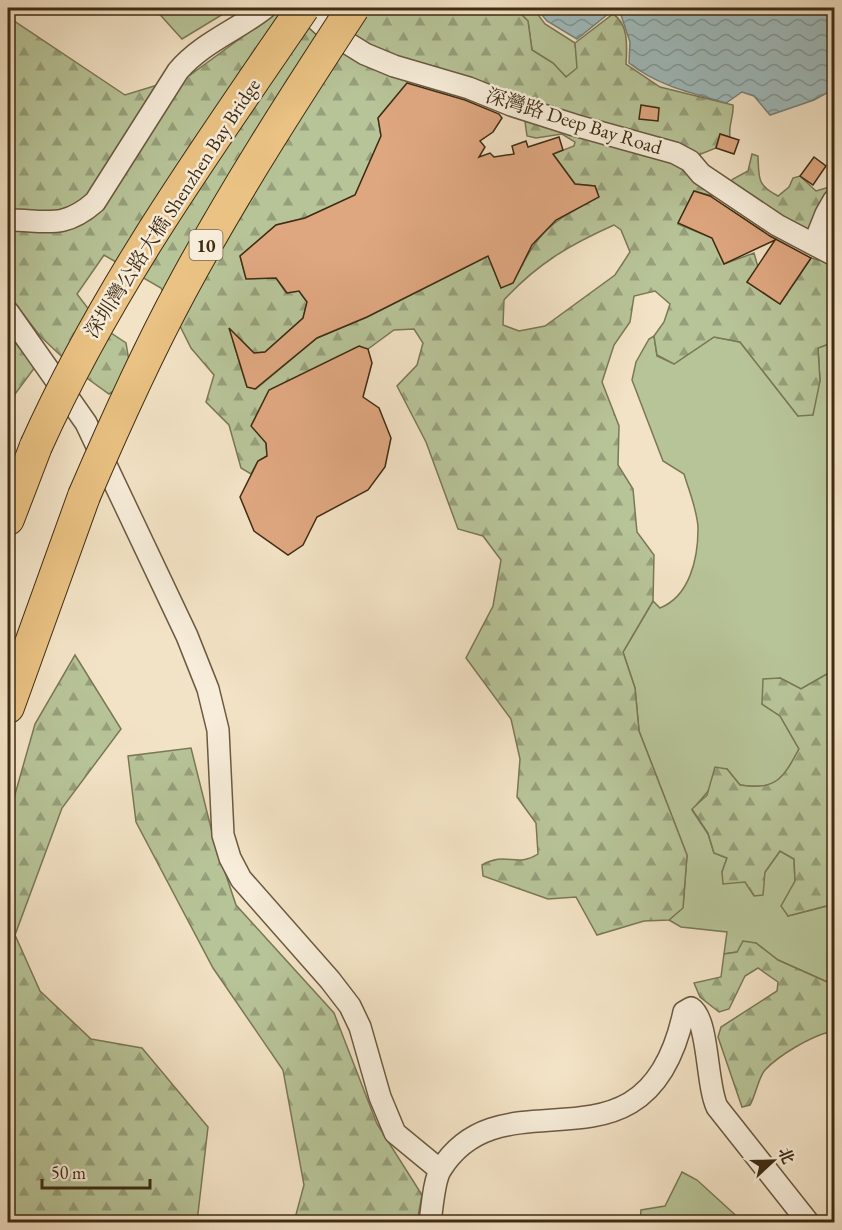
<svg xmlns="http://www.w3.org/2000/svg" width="842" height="1230" viewBox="0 0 842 1230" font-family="'EB Garamond','Noto Serif SC',serif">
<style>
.green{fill:#b7c498;stroke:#7a7856;stroke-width:1.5}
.forest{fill:url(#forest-firs);stroke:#7a7856;stroke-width:1.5;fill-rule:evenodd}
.water{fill:url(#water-waves);stroke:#78827a;stroke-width:1.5}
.building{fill:#dfa780;stroke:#3e2c13;stroke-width:1.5}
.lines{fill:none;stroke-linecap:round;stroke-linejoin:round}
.minor-casing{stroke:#6b5a40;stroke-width:24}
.highway-casing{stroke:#3e2c13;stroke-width:34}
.minor{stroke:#f7edda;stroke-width:21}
.highway{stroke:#eac283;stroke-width:32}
.highway-bridge-casing{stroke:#3e2c13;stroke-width:34;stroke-linecap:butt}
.highway-bridge{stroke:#eac283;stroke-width:32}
.labels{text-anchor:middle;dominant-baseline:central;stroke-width:5;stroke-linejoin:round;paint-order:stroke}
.shield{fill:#f7edda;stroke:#76664f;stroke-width:1.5}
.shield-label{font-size:18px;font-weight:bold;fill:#3e2c13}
.street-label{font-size:20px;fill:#3e2c13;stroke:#f7edda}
</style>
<defs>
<pattern id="forest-firs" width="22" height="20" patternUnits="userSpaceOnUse" patternTransform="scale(1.5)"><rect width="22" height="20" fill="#b7c498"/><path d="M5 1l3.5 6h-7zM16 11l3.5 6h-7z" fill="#969f7b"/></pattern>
<pattern id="water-waves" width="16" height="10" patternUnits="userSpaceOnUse" patternTransform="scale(1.5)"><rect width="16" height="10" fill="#9fbcbe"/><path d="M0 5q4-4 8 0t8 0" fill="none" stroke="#839999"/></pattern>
</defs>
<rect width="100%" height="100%" fill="#f3e3c6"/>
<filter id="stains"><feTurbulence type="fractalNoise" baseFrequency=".00333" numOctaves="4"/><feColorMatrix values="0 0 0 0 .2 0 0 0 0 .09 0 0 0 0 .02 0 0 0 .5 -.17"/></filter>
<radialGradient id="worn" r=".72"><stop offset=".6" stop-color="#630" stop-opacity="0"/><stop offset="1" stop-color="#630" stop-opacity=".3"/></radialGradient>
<g class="green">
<path d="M 154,8 L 233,8 L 182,39 Z"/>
<path d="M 515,8 L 533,8 L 545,24 L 575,43 L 578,68 L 566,77 L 553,63 L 532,50 L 528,21 Z"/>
<path d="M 654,336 L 657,356 L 674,364 L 714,337 L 740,342 L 798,416 L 820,381 L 818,348 L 834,342 L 834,670 L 801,689 L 780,678 L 762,704 L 780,716 L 799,749 C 783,779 776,791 740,785 L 727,769 L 692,810 L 708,834 L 714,853 L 727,858 L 722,872 L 765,872 L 780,851 L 794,859 L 795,881 L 788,916 L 827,906 L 834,910 L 834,985 L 778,960 L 756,943 L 737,952 L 724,954 L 727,932 L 681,927 L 669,920 L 683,907 L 687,855 L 639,731 L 635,688 L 623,652 L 653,601 L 660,608 C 690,596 698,558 698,529 C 698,512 689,491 684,474 L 663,461 L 632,380 L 636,362 L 649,339 Z"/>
<path d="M 682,1172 L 697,1180 L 743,1222 L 640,1222 L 641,1210 L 665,1206 Z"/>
</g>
<g class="forest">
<path d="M 282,8 L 292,8 L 412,77 L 378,118 L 381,136 L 355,195 L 305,218 L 276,225 L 240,256 L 246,278 L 276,278 L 286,293 L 299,291 L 307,302 L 303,318 L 265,352 L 254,353 L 239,338 L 233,341 L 247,387 L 256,389 L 317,338 L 367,317 L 488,256 L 501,287 L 513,283 C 539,230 548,224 598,197 L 595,186 L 575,184 L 553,154 L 574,146 L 575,142 L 562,134 L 536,138 L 527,136 L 525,122 L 532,118 L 671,158 L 714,191 L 713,196 L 694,191 L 678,224 L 712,238 L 724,264 L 754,253 L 758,267 L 747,282 L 780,304 L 811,258 L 834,264 L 834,342 L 818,348 L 820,381 L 813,415 L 798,416 L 740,342 L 714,337 L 674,364 L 657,355 L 654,336 L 664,322 L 670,304 L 655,291 L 634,296 L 630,322 L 614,345 L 602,382 L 619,426 L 618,465 L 633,489 L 637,532 L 654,555 L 653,601 L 623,652 L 635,688 L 639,731 L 687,855 L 683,908 L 669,920 L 644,921 L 597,935 L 576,897 L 548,899 L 483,876 L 482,865 C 506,851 517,868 538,854 L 536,823 L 517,797 L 520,759 L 511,719 L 466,658 L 493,606 L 501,560 L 483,536 L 458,529 L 426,442 L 397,386 L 417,365 L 423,343 L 414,329 L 394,330 L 368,349 L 266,443 L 267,456 L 258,461 L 251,474 L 241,468 L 229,425 L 206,402 L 214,375 L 191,348 L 161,288 L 104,255 L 77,294 L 102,327 L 126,343 L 132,379 L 109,394 L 77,371 L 40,336 L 8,294 L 8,17 L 125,95 L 190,75 ZM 614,225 L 621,230 L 630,252 L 615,275 L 545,326 L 519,331 L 503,325 L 504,300 C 537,264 569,245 614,225 Z"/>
<path d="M 311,8 L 515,8 L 528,21 L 532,50 L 553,63 L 566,77 L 577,68 L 575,43 L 613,14 C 629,24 627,47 626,64 L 660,87 L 733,105 C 734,117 728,125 730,137 L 720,134 L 716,148 L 696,156 L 369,50 Z"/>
<path d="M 752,154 L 758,156 C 759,179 757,185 778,196 L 789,187 L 793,178 L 800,176 L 816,191 L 833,186 L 834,190 L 805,233 L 727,185 L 733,179 L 748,171 Z"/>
<path d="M 8,334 L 35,367 L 15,394 L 8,415 Z"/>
<path d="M 75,655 L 121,729 L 62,808 L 15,935 L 40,991 L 91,1039 L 142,1048 L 208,1127 L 197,1222 L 8,1222 L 8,819 L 35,724 Z"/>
<path d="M 834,670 L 834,910 L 826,906 L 788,916 L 781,906 L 795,881 L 794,859 L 780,851 L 765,872 L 763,895 L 754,896 L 745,882 L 723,884 L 722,872 L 727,858 L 714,853 L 708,833 L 692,809 L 707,795 L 715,767 L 727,769 L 740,785 C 775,791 783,779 799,749 L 780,716 L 762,704 L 763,679 L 780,678 L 801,689 Z"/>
<path d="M 191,748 L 213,836 L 236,905 L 334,1013 L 377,1124 L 422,1195 L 417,1222 L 294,1222 L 304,1185 L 283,1070 L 213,968 L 136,822 L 128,756 Z"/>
<path d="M 743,941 L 756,943 L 778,960 L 834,985 L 834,1038 L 829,1032 C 810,1037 779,1055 765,1070 C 758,1078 756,1095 750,1105 L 742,1107 L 718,1037 L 721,1027 L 777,991 L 778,982 L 758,968 L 745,976 L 729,1009 L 719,1012 L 700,997 L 694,983 L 721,977 L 724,954 L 737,952 Z"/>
</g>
<path class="water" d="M 536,8 L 834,8 L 834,89 L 814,100 L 770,115 L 754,96 L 742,92 L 726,103 C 692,93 658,86 629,63 L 630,42 L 621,15 L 613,10 L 577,39 L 547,21 Z"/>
<g class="building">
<path d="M 407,83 L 465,100 L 499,114 L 502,118 L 493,132 L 480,141 L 485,147 L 479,157 L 490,153 L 494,157 L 514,154 L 512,146 L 526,141 L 528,147 L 559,137 L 563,150 L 553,154 L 575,184 L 595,186 L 599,197 L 556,220 L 532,245 L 513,283 L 501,288 L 488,256 L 367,317 L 317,338 L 255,389 L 247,387 L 229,328 L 254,353 L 265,352 L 303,318 L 307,302 L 299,291 L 287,293 L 276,278 L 246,279 L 240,256 L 276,225 L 305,218 L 355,195 L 381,136 L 378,118 Z"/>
<path d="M 641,105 L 659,108 L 658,121 L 639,119 Z"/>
<path d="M 720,134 L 739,140 L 734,154 L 716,148 Z"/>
<path d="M 814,157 L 826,166 L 813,185 L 800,176 Z"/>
<path d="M 694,191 L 710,196 L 770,236 L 811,258 L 780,304 L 747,282 L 775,240 L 724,264 L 712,238 L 678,223 Z"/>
<path d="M 359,346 L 368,349 L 372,363 L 363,397 L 379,408 L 391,438 L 385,467 L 368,490 L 317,517 L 303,545 L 288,555 L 254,531 L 240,497 L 258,461 L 267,456 L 266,443 L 251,426 L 269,390 Z"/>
</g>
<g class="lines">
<g class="minor-casing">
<g id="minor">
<path d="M 304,8 L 331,33 L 365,54 L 394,66 L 469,88 L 511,105 L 574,125 L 675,153 L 690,161 L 701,174 L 777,225 L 834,255"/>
<path d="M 8,220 C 46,220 63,230 95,202 L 178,71 C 203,42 236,31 265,8"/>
<path d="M 814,244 L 826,214 L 834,200"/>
<path d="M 8,312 L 86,423 L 187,636 L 208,689 L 218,730 L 223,835 L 230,858 L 241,879 L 330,980 L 350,1006 L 360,1027 L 380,1097 L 395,1133 L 440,1170"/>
<path d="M 430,1222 C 432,1209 434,1179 441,1169 C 505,1067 646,1189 684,1012 L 691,1008 C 709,1019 706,1084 717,1107 L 808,1222"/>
</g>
</g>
<g class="highway-casing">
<g id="highway">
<path d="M 8,519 L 36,446"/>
<path d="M 8,707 L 84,496"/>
</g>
</g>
<use href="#minor" class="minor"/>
<use href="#highway" class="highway"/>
<g class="highway-bridge-casing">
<g id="highway-bridge">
<path d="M 36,446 C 107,288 206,150 303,8"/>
<path d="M 84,496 C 114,426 145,357 181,290 C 233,193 293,100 353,8"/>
</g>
</g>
<use href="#highway-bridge" class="highway-bridge"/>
</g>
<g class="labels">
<rect class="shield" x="189.5" y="230" width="33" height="30" rx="4.5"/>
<g class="shield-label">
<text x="206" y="245">10</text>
</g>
<g class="street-label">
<text transform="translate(574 121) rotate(17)">深灣路 Deep Bay Road</text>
<text transform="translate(172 208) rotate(-57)">深圳灣公路大橋 Shenzhen Bay Bridge</text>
</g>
</g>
<rect width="842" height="1230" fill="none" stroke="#f3e3c6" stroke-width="30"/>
<rect x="9" y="9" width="824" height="1212" fill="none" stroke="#3e2c13" stroke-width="3"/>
<rect x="15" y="15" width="812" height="1200" fill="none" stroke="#3e2c13" stroke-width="1.5"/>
<g transform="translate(773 1161) rotate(68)" stroke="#f7edda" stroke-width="4.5" paint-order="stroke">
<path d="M0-4.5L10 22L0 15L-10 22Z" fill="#3e2c13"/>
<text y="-9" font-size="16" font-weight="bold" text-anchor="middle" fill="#3e2c13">北</text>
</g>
<path d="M42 1179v9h108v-9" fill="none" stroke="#3e2c13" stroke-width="3"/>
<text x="51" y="1179" font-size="18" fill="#3e2c13" stroke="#f7edda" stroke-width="4.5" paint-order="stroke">50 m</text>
<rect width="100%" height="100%" filter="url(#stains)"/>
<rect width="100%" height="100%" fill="url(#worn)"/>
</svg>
